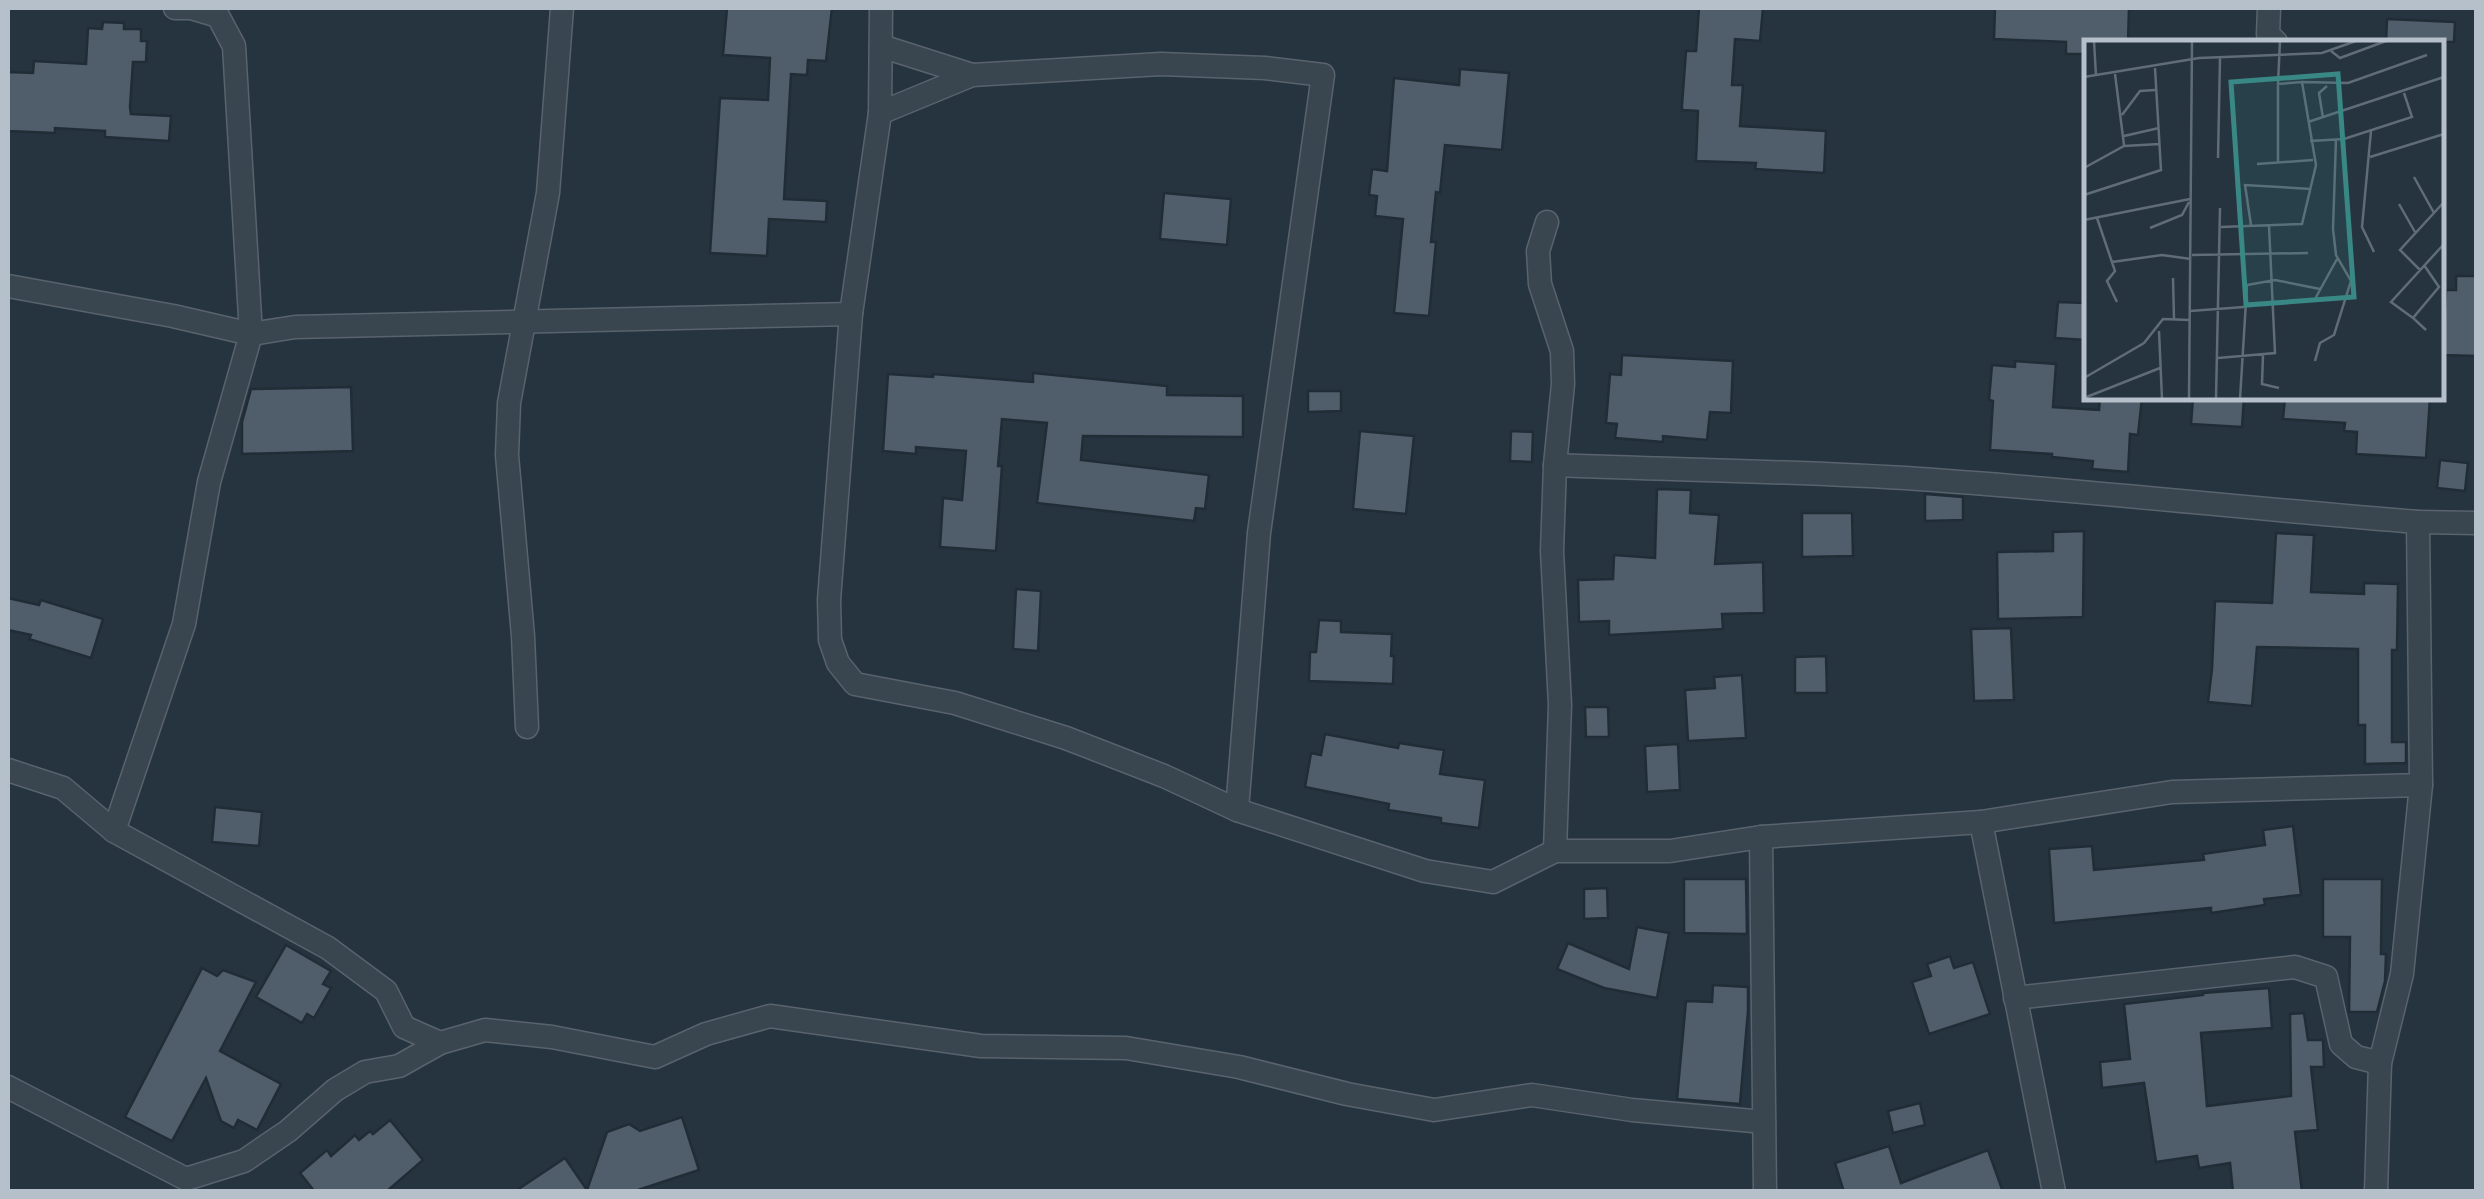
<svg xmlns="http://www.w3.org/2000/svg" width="2484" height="1199" viewBox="0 0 2484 1199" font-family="Lato,sans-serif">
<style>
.building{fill:#4f5e6a;stroke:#212d36;stroke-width:2.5}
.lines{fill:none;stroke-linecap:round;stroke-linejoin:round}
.street-casing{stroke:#58636d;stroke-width:25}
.street{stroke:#3a464f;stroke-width:22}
.inset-road{fill:none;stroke:#606c77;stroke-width:2.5}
.view{fill:#398885;fill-opacity:0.15;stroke:#398885;stroke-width:5}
.inset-edge{fill:none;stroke:#b6c0ca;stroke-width:5}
</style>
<rect width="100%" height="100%" fill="#26343f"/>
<g class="building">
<path d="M 727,8 L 832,8 L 826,61 L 808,60 L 807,75 L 791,74 L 784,199 L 827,201 L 826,222 L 769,219 L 767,256 L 710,253 L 720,98 L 768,100 L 770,58 L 723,55 Z"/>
<path d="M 1699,8 L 1763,8 L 1760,41 L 1735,39 L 1732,85 L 1743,85 L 1740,126 L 1826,131 L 1824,173 L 1755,169 L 1756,163 L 1696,161 L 1698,111 L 1682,110 L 1682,105 L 1686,51 L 1696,51 Z"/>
<path d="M 1995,8 L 2129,8 L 2128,42 L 2086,42 L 2086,54 L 2066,54 L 2066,42 L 1994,39 Z"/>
<path d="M 2387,19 L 2455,22 L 2454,42 L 2386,42 Z"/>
<path d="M 103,22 L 124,23 L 124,29 L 141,29 L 141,41 L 147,41 L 146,62 L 133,62 L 130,107 L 131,114 L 171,116 L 169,141 L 105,137 L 105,131 L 55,128 L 55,133 L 8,131 L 8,72 L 33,73 L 34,61 L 86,64 L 88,28 L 102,29 Z"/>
<path d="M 1460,69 L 1509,73 L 1502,150 L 1445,145 L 1440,193 L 1436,192 L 1431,242 L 1436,242 L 1429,316 L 1394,313 L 1403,219 L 1375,216 L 1377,196 L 1369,195 L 1372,169 L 1387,171 L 1394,78 L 1459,85 Z"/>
<path d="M 1164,193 L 1231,199 L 1227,245 L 1160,239 Z"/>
<path d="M 2456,276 L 2476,276 L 2476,356 L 2443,355 L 2446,290 L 2456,290 Z"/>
<path d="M 2058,302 L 2086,303 L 2086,340 L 2055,338 Z"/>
<path d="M 1622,355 L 1733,361 L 1731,413 L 1710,412 L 1707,440 L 1663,436 L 1663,442 L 1615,438 L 1617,424 L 1606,423 L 1610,374 L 1621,375 Z"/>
<path d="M 2015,361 L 2056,364 L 2053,407 L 2099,410 L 2100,398 L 2142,398 L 2138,435 L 2130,434 L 2128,472 L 2092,469 L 2093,461 L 2052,457 L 2052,454 L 1990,450 L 1993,401 L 1989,400 L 1992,365 L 2015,367 Z"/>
<path d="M 1033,373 L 1167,386 L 1167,395 L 1243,396 L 1243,437 L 1083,436 L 1081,460 L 1209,475 L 1205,509 L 1196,508 L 1194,521 L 1037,503 L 1047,423 L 1002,419 L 998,466 L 1002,466 L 996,551 L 940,547 L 943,498 L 962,500 L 966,451 L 916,447 L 916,454 L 883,451 L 888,374 L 933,377 L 933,374 L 1033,382 Z"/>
<path d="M 351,387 L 353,451 L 242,454 L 242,422 L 251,389 Z"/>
<path d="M 1308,391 L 1341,391 L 1341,411 L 1308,412 Z"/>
<path d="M 2193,398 L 2244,398 L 2242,427 L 2191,424 Z"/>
<path d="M 2285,398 L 2430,398 L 2426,458 L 2356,454 L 2357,432 L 2344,431 L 2345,423 L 2283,419 Z"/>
<path d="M 1360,431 L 1414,436 L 1406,514 L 1353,509 Z"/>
<path d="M 1511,431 L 1533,432 L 1532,462 L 1510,461 Z"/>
<path d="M 2440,460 L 2468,463 L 2465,491 L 2437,488 Z"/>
<path d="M 1657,489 L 1691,490 L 1690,513 L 1719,515 L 1715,564 L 1763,562 L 1764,613 L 1722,614 L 1723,629 L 1705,630 L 1609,635 L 1609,621 L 1579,622 L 1578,580 L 1613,579 L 1614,555 L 1655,558 Z"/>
<path d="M 1925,494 L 1963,497 L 1963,520 L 1925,521 Z"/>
<path d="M 1802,513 L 1852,513 L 1853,556 L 1802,557 Z"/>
<path d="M 2084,531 L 2083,617 L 1998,619 L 1997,552 L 2053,551 L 2053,532 Z"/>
<path d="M 2276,533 L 2314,535 L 2311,592 L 2364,594 L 2364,583 L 2398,584 L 2397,650 L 2392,650 L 2392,742 L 2406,742 L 2406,763 L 2365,764 L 2365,725 L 2358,725 L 2358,649 L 2257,647 L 2252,706 L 2208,702 L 2212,669 L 2215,601 L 2272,603 Z"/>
<path d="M 1016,589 L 1041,591 L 1038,651 L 1013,649 Z"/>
<path d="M 8,598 L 39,605 L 41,600 L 103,619 L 91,658 L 29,639 L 31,635 L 8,630 Z"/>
<path d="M 1319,620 L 1341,621 L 1341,632 L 1392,634 L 1391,656 L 1394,656 L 1393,684 L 1309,681 L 1310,652 L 1316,652 Z"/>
<path d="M 2011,628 L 2014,700 L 1974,701 L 1971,629 Z"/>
<path d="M 1826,656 L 1827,693 L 1795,693 L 1795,657 Z"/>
<path d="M 1742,675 L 1746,738 L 1688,741 L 1685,690 L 1715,688 L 1714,677 Z"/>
<path d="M 1585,707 L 1608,707 L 1609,737 L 1586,737 Z"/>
<path d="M 1325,734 L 1398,748 L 1399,743 L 1444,750 L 1440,774 L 1485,780 L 1479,828 L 1441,823 L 1441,818 L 1388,810 L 1389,804 L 1305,787 L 1311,753 L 1321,755 Z"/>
<path d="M 1678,744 L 1680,790 L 1647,792 L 1645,746 Z"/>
<path d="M 215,807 L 262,812 L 259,846 L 212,842 Z"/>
<path d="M 2293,826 L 2301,895 L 2264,899 L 2265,905 L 2211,913 L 2211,908 L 2054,923 L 2049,849 L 2092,846 L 2094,870 L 2204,860 L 2203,854 L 2265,845 L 2263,830 Z"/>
<path d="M 1684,879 L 1746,879 L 1747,934 L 1684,933 Z"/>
<path d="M 2323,879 L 2382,879 L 2381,954 L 2386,954 L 2385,981 L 2377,1012 L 2349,1012 L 2350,937 L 2323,937 Z"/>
<path d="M 1607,888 L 1608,918 L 1584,919 L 1584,889 Z"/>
<path d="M 1637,927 L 1669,933 L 1657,998 L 1604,988 L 1557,969 L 1568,943 L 1629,969 Z"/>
<path d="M 286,945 L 331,971 L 323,984 L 331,988 L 314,1018 L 307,1014 L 302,1023 L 256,997 Z"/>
<path d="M 1950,956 L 1954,968 L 1973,962 L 1990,1014 L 1929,1034 L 1912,982 L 1931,976 L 1927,964 Z"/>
<path d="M 202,968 L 217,976 L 223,970 L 256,982 L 220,1051 L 281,1084 L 257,1130 L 238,1120 L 234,1128 L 221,1121 L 206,1078 L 172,1141 L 125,1117 Z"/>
<path d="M 1713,985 L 1748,987 L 1748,1011 L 1740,1104 L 1677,1099 L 1686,1001 L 1712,1002 Z"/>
<path d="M 2269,988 L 2272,1028 L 2201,1033 L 2207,1106 L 2291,1096 L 2290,1014 L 2304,1013 L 2308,1040 L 2323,1040 L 2324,1067 L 2311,1067 L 2318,1130 L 2295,1132 L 2302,1192 L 2233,1192 L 2230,1163 L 2199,1168 L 2197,1156 L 2156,1162 L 2144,1083 L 2102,1088 L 2100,1062 L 2130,1059 L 2124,1004 L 2203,995 L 2203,993 Z"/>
<path d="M 1920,1103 L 1925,1125 L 1893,1133 L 1888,1111 Z"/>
<path d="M 682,1117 L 699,1170 L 632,1192 L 514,1192 L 565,1158 L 587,1190 L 607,1132 L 629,1124 L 640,1131 Z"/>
<path d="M 390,1120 L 423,1160 L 386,1192 L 315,1192 L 300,1173 L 327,1150 L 331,1156 L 355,1135 L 359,1140 L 370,1131 L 373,1134 Z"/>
<path d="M 1889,1146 L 1901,1183 L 1988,1150 L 2003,1192 L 1844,1192 L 1835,1163 Z"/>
</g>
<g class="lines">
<g class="street-casing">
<g id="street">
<path d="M 881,8 L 880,113 L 851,314 L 829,600 L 830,640 L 838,663 L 855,684 L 955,703 L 1066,738 L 1164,776 L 1237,810 L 1425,871 L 1493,882 L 1555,851 L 1670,851 L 1761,837 L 1981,822 L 2172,792 L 2421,785 L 2418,522 L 2476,523"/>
<path d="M 2269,8 L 2268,34 L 2276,42"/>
<path d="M 881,46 L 972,75"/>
<path d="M 880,113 L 972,75 L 1161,64 L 1265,68 L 1323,75 L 1259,533 L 1237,810"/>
<path d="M 1547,222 L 1538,251 L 1540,284 L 1562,351 L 1563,384 L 1555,465 L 1552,551 L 1560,705 L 1555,851"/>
<path d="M 8,286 L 173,316 L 251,334 L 295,327 L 851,314"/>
<path d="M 1555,465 C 1676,470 1798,471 1919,479 C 2085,490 2251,509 2418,522"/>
<path d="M 527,727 L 523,636 L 507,455 L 509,403 L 548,193 L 562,8"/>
<path d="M 8,770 L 63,788 L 114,831 L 328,948 L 386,991 L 404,1027 L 440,1043"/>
<path d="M 1981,822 L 2054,1192"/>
<path d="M 114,831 L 184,624 L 209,482 L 251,334 L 234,46 L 218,16 L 191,8 L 175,8"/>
<path d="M 1761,837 L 1765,1192"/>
<path d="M 2015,998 L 2295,967 L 2326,977 L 2341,1044 L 2356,1057 L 2380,1063"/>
<path d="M 8,1087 L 186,1179 L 244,1161 L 288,1131 L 335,1090 L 365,1072 L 399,1066 L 440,1043 L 485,1030 L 552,1037 L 655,1057 L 706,1034 L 770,1016 L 981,1046 L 1126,1048 L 1239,1067 L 1347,1094 L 1434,1110 L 1532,1095 L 1632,1110 L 1764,1122"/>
<path d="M 2376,1192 L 2380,1063 L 2402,974 L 2421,785"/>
</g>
</g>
<use href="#street" class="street"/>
</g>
<g transform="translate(2084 40)">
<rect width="360" height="360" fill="#26343f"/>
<path class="inset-road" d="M 10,1 L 12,36M 247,11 L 256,18 L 302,1M 31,34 L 40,105M 0,37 L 115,18 L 238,13 L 272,1M 218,42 L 264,43 L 343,15M 194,44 L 194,122M 38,75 L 56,51 L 71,50M 239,78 L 235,53 L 243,46M 224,82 L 360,37M 287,91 L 278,187 L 290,212M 40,96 L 75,88M 226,101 L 260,99 L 328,77 L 320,53M 286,117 L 360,94M 134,118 L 136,18M 173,124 L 229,120M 0,128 L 40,106 L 76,104M 330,137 L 350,173M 0,155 L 77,130 L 71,28M 315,164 L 331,192M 13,178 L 31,231 L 23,241 L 33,262M 0,180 L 106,159M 167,185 L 161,145 L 227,149M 137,187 L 218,184 L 232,125 L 218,42 L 194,44 L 196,1M 66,188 L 98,175 L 105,162M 108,215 L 224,213M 28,222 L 78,215 L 107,219M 340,225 L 355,247 L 329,278 L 342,290M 336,230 L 316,210 L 360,162M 89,238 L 90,279M 231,259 L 253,219M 106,271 L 160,267M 329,278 L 307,262 L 360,204M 75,291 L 78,359M 179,315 L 178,344 L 195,348M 134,318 L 191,313 L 185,186M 231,321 L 236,303 L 250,295 L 267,241 L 252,215 L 249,189 L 252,99M 0,338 L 60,303 L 79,279 L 106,280M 0,358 L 76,328M 105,359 L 108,1M 132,359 L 136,168M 156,359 L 163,245 L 191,240 L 236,249"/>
<path class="view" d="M 254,34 L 270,257 L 162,265 L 147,42 Z"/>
<rect width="360" height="360" class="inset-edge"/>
</g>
<rect width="2484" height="1199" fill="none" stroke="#b6c0ca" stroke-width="20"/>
</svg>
